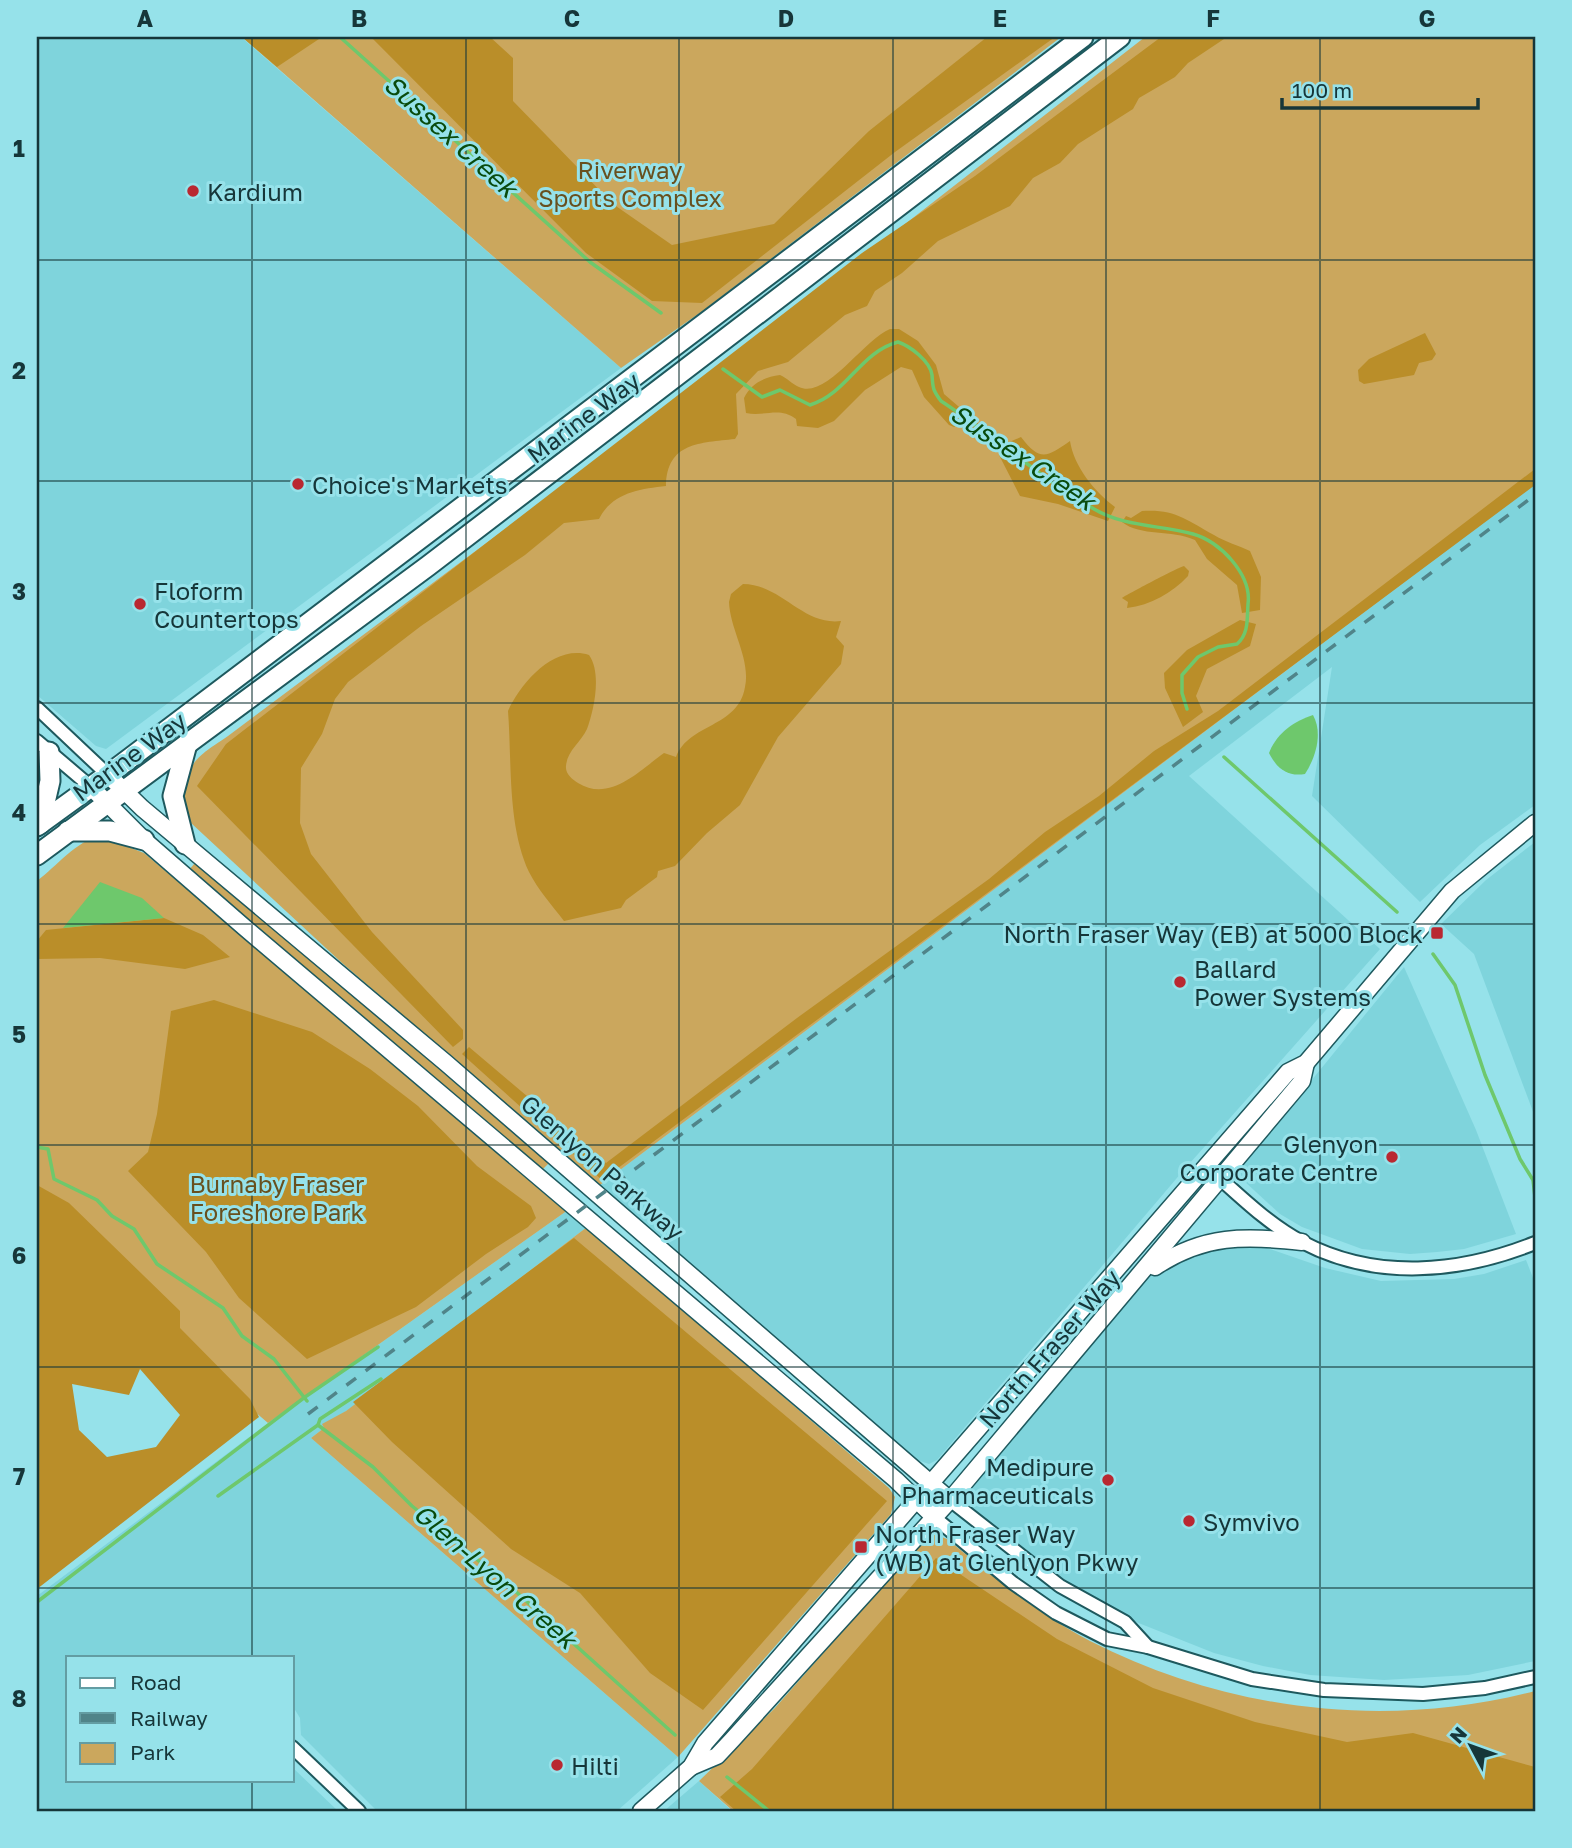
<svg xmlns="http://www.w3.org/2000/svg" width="1572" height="1848" viewBox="0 0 1572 1848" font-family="'Golos Text',sans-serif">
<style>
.built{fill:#7fd4dc}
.green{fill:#cba75d}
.forest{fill:#ba8e29;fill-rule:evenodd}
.water{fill:#6ec86c}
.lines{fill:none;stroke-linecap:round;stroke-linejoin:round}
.stream{stroke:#6ec86c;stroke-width:3.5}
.minor-casing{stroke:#1e595e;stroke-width:16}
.tertiary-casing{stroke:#1e595e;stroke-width:19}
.primary-casing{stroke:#1e595e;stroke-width:23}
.minor{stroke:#fff;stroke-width:12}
.tertiary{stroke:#fff;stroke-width:16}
.primary{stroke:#fff;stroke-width:19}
.rail{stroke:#508489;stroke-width:3.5;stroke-dasharray:12 12;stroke-linecap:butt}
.grid{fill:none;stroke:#163639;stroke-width:2;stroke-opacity:0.55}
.poi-dot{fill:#b92831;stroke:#96e2ea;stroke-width:2.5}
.labels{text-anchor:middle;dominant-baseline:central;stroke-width:6;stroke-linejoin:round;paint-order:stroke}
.park-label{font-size:24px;fill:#68501e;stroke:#96e2ea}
.poi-label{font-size:24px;fill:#163639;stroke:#96e2ea;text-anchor:start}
.street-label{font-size:24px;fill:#163639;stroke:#96e2ea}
.water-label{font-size:26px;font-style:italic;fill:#094b0d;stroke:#96e2ea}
.neatline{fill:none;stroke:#163639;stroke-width:2.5}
.grid-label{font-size:23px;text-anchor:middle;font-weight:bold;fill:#163639}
</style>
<rect width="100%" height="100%" fill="#96e2ea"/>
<g class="built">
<path d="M 37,37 L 241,37 L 621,368 L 106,749 L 96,746 L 37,695 Z"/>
<path d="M 1535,484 L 1535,805 L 1480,845 L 1420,902 L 1312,796 L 1332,667 L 1189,776 L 1380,949 L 1182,1172 L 937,1460 L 929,1464 L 914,1459 L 600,1185 Z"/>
<path d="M 1535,842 L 1535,1117 L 1474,954 L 1441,924 L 1486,880 Z"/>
<path d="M 1404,967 L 1476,1130 L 1516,1234 L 1464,1249 L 1437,1252 L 1410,1254 L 1362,1249 L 1302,1227 L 1280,1214 L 1243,1180 L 1240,1172 L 1244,1163 Z"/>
<path d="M 568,1210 L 587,1227 L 311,1438 L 678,1757 L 617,1811 L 377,1811 L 301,1735 L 300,1718 L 292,1705 L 292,1657 L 68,1657 L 68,1780 L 292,1780 L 292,1767 L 338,1811 L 37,1811 L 37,1596 L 268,1423 Z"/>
<path d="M 1261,1246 L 1325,1268 L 1381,1281 L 1454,1279 L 1484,1274 L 1526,1260 L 1535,1283 L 1535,1661 L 1468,1675 L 1384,1680 L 1310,1675 L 1263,1666 L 1214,1653 L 1126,1618 L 1052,1574 L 970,1507 L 966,1492 L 1149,1276 L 1161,1267 L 1207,1247 Z"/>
<path d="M 699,1781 L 732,1811 L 664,1811 Z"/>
</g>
<g class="green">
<path d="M 242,37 L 1061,37 L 704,310 L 621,368 Z"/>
<path d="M 1145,37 L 1535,37 L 1535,484 L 600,1185 L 342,963 L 191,823 L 180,803 C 192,759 191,761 228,736 L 714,373 Z"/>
<path d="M 100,836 L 144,853 L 568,1210 L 268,1423 L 37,1225 L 37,881 C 57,866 76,841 100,836 Z"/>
<path d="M 195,863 L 550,1162 L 543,1169 L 188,871 Z"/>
<path d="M 587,1227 L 889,1488 L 895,1497 L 891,1514 L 678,1757 L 311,1438 L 324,1428 L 322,1424 L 346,1411 Z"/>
<path d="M 934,1534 L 947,1539 C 992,1576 1038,1614 1090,1641 C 1227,1711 1386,1730 1535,1691 L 1535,1811 L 733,1811 L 699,1781 L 774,1709 L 923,1540 Z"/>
</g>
<g class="forest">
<path d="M 242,37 L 322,37 L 277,67 Z"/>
<path d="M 371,37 L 490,37 L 513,58 L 513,101 L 613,204 L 672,245 L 774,224 L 869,131 L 987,37 L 1055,37 L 895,152 L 702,303 L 652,301 L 586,253 Z"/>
<path d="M 1161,37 L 1227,37 L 1188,63 L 1175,77 L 1139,98 L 1133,109 L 1078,144 L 1060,163 L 1033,178 L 1010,206 L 938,241 L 902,273 L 875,291 L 867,306 L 845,315 L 788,362 L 758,371 L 736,394 L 738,434 L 735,439 C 700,443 667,442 666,486 C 639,489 612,493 599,519 L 564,523 L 525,555 L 421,626 L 348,682 L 335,699 L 322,734 L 301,768 L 300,823 L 311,854 L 372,932 L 463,1030 L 463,1039 L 453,1047 L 197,786 L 226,744 L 862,253 L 975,176 Z"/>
<path d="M 890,329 L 899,329 L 918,341 L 936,365 L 944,394 L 994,437 L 988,441 L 972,427 L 961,423 L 954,427 L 949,425 L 924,397 L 912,370 L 901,367 L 865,390 L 834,421 L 818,428 L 797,426 L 796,419 C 779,406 765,417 746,413 L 744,398 C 751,383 765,377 780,375 C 787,378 792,384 799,387 C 826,400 864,339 890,329 Z"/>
<path d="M 1425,333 L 1436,354 L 1432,360 L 1419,363 L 1414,375 L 1364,384 L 1359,381 L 1358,370 L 1369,359 Z"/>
<path d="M 1021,437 C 1040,462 1047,457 1070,441 C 1074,467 1095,492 1115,507 L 1108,521 L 1058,504 L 1020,496 L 999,455 L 1007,443 Z"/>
<path d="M 1535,469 L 1535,485 L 602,1180 L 462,1054 L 469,1047 L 606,1163 L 797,1018 L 989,879 L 1045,832 L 1099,796 L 1154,751 L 1218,711 Z"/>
<path d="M 1142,511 C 1176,509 1186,520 1214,535 C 1225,542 1238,545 1250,551 L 1261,577 L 1260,610 L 1242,613 L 1237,585 L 1207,559 L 1195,540 C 1171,529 1141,537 1122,522 L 1126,516 L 1131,518 Z"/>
<path d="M 1184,566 L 1189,571 L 1188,576 C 1172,593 1151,605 1127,608 L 1128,602 L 1122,598 C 1126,595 1179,567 1184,566 Z"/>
<path d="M 743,584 C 781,584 803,626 841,621 L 836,637 L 844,646 L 841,664 L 778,737 L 740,805 L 707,833 L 675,866 L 658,871 L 657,877 L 626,900 L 621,908 L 564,921 C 552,905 538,890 529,872 C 507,825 512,762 508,711 C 521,682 555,644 589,655 C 602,673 594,710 587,729 C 581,742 567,751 566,766 C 565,774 573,780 578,783 C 610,803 640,770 664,753 L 676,757 C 689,723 738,728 745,687 C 751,659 730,630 729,602 L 731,594 Z"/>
<path d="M 1240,620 L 1256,624 L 1250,646 L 1207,669 L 1196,696 L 1203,712 L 1183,727 L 1165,688 L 1164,673 L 1187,650 Z"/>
<path d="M 164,918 L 203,935 L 230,957 L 185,969 L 100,958 L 37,959 L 37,941 L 46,930 Z"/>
<path d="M 214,1000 L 312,1032 L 370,1069 L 418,1106 L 477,1166 L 531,1206 L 536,1218 L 528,1227 L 486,1254 L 416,1307 L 307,1359 L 239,1298 L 206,1252 L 128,1171 L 148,1152 L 157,1114 L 171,1011 Z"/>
<path d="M 37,1185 L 69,1203 L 180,1311 L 180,1328 L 250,1399 L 259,1417 L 37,1589 ZM 140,1369 L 180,1415 L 156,1447 L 107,1457 L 79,1430 L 72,1384 L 129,1395 Z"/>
<path d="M 574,1238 L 887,1501 L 703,1710 L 650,1673 L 580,1593 L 511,1549 L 392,1442 L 353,1402 Z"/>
<path d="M 936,1558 L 1057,1639 L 1153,1688 L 1255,1722 L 1347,1742 L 1413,1733 L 1535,1767 L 1535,1811 L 736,1811 L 720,1797 L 752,1769 Z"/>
</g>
<g class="water">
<path d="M 1313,715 C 1323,733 1316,757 1305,774 C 1288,777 1277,769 1269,753 C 1276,734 1294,721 1313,715 Z"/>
<path d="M 100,882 L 142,898 L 164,918 L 63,928 Z"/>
</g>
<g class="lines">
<g class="stream">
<path d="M 340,37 L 590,262 L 661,313"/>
<path d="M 723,369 L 762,397 L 780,390 L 810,405 C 847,394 860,352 898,342 C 910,346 930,361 932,375 C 933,387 932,389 941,401 C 993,435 1040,478 1094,509 C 1124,527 1161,525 1193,534 C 1220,541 1252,575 1248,604 C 1247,618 1249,634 1237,644 L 1218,647 L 1198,657 L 1182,675 L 1182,693 L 1187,709"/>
<path d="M 1224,757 L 1397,912"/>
<path d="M 1433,954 L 1455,985 L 1485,1075 L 1520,1159 L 1533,1180 L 1535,1197"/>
<path d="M 37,1147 L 48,1149 L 54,1179 L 97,1200 L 112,1216 L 134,1229 L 157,1264 L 223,1308 L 242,1336 L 274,1359 L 307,1401"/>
<path d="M 381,1379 L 320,1419 L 318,1425 L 373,1467 L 412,1506 L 513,1589 L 675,1735"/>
<path d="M 218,1496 L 318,1425"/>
<path d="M 37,1602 L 305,1397 L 378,1347"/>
<path d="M 727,1777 L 769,1811"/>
</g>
<g class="minor-casing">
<g id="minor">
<path d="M 37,708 L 108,775"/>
<path d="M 37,741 L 91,787"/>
<path d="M 1206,1166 C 1236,1192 1266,1223 1302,1242 C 1376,1281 1460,1273 1535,1243"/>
<path d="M 950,1500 L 1060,1586 L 1125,1622 L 1148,1647"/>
<path d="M 934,1517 L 1013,1583 L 1056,1613 L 1107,1639 L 1148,1647 L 1252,1679 L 1324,1690 L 1423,1694 L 1485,1688 L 1535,1677"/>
<path d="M 292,1747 L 359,1811"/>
</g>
</g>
<g class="tertiary-casing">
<g id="tertiary">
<path d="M 108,775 L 142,808 L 446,1063 L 950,1500"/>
<path d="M 91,787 L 144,840 L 244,927 L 896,1480 L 934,1517"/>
<path d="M 1155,1267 C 1205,1234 1244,1236 1302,1242"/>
<path d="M 691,1767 L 717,1756 L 732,1740 L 950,1500 L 1302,1081 L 1306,1063"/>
<path d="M 641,1811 L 691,1767 L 705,1743 L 1288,1072 L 1306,1063 L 1452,891 L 1535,823"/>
</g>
</g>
<g class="primary-casing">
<g id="primary">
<path d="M 40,824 L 50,781 L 49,752"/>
<path d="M 37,826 L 121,765 L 1083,37"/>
<path d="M 68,831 L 110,831 L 144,840"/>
<path d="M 185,844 L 173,796 L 187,744"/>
<path d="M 37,855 L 428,566 L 1120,37"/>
</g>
</g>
<use href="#minor" class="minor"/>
<use href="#tertiary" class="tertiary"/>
<use href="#primary" class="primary"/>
<path class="rail" d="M 308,1414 L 1535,495"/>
</g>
<path class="grid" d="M 252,37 L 252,1657M 466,37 L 466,1811M 679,37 L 679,1811M 893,37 L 893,1811M 1106,37 L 1106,1811M 1320,37 L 1320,1811M 37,260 L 1535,260M 37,481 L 1535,481M 37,703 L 1535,703M 37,924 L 1535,924M 37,1145 L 1535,1145M 37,1367 L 1535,1367M 37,1588 L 1535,1588M 252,1780 L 252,1811"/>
<g class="poi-dot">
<circle cx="193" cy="191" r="7"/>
<circle cx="298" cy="484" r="7"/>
<circle cx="140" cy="604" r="7"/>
<rect x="1430" y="926" width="14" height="14" rx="3.5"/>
<circle cx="1180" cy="982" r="7"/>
<circle cx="1392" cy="1157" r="7"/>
<circle cx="1108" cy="1480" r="7"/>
<circle cx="1189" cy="1521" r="7"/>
<rect x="854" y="1540" width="14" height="14" rx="3.5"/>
<circle cx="557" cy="1765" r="7"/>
</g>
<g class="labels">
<g class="park-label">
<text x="630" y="169">Riverway<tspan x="630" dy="28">Sports Complex</tspan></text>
<text x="277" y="1183">Burnaby Fraser<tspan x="277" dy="28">Foreshore Park</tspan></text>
</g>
<g class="poi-label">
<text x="207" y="191">Kardium</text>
<text x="312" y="484">Choice's Markets</text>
<text x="154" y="590">Floform<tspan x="154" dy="28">Countertops</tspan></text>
<text x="1423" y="933" text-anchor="end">North Fraser Way (EB) at 5000 Block</text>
<text x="1194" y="968">Ballard<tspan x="1194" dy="28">Power Systems</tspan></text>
<text x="1378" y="1143" text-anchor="end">Glenyon<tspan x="1378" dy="28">Corporate Centre</tspan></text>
<text x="1094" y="1466" text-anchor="end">Medipure<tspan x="1094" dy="28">Pharmaceuticals</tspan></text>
<text x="1203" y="1521">Symvivo</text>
<text x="875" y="1533">North Fraser Way<tspan x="875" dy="28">(WB) at Glenlyon Pkwy</tspan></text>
<text x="571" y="1765">Hilti</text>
</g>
<g class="street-label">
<text transform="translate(583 417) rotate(-37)">Marine Way</text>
<text transform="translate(129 756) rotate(-36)">Marine Way</text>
<text transform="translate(603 1167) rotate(41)">Glenlyon Parkway</text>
<text transform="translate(1049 1348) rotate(-49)">North Fraser Way</text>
</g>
<g class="water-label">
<text transform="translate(451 136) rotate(42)">Sussex Creek</text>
<text transform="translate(1023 457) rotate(34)">Sussex Creek</text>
<text transform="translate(495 1576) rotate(41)">Glen-Lyon Creek</text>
</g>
</g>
<rect width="1572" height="1848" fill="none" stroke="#96e2ea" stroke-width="77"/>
<rect x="66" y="1656" width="228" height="126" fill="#96e2ea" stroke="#639da3" stroke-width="2"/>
<rect x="80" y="1678" width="35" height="10" fill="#ffffff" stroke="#639da3" stroke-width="2"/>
<text x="130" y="1690" font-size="21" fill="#163639">Road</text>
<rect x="80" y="1713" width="35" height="10" fill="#508489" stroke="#639da3" stroke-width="2"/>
<text x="130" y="1726" font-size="21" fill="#163639">Railway</text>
<rect x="80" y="1743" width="35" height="21" fill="#cba75d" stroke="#639da3" stroke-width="2"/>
<text x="130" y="1760" font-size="21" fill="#163639">Park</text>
<g transform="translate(1471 1746) rotate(311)" stroke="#96e2ea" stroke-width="5" paint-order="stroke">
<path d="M0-5L12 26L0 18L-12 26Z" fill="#163639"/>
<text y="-10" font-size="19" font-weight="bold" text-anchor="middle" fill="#163639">N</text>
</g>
<path d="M1282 98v10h196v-10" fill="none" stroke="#163639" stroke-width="3.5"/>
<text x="1292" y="98" font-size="21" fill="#163639" stroke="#96e2ea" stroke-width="5" paint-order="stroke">100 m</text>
<rect x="38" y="38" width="1496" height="1772" class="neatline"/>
<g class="grid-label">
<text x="145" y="27">A</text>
<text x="359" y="27">B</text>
<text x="572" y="27">C</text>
<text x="786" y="27">D</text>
<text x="1000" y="27">E</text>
<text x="1213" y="27">F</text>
<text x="1427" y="27">G</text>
<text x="19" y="157">1</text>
<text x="19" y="379">2</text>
<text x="19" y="600">3</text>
<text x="19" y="821">4</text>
<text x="19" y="1043">5</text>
<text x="19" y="1264">6</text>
<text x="19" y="1485">7</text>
<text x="19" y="1707">8</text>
</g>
</svg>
